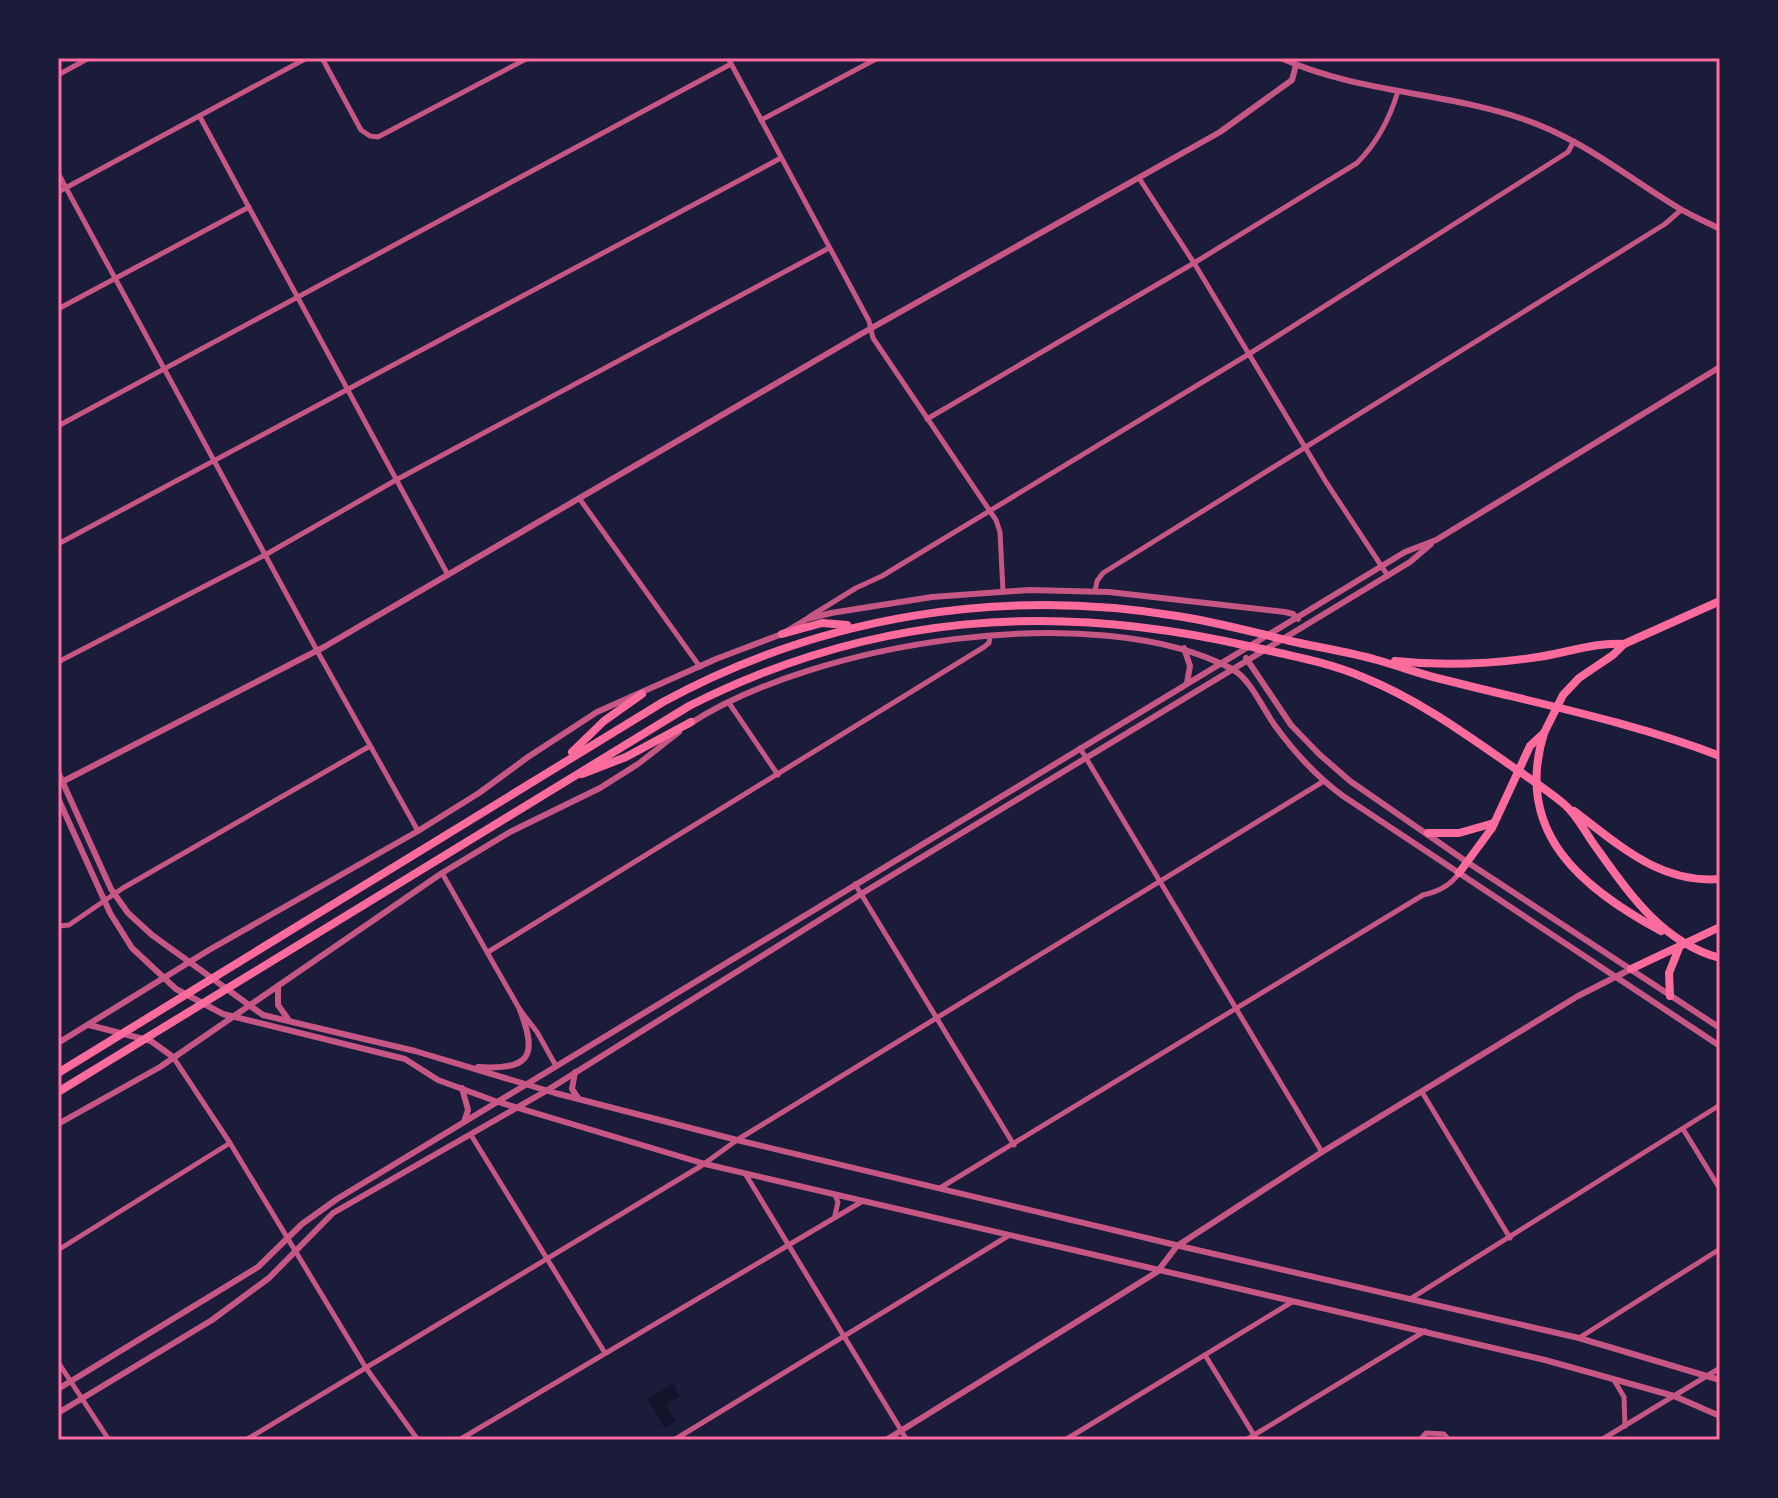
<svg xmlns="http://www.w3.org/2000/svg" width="1778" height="1498" viewBox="0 0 1778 1498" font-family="Figtree,sans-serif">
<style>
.water{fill:#12122b}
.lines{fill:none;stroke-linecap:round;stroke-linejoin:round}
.minor{stroke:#c65784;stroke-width:5}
.tertiary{stroke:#c65784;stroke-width:6}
.primary{stroke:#ff6b9d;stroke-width:8}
.trunk{stroke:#ff6b9d;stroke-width:8}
.neatline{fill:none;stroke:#ff6b9d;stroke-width:3}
</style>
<rect width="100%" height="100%" fill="#1b1b3a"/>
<path class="water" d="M 672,1384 L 680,1396 L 666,1405 L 676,1421 L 665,1428 L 647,1399 Z"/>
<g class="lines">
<g class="minor">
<path d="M 322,58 L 361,130 L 370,136 L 378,137 L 528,58"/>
<path d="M 728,58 L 869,321 L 873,338 L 996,520 L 1000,532 L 1003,591"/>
<path d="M 58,75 L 89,58"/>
<path d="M 200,117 L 448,575"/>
<path d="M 761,120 L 878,58"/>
<path d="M 58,173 L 320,656 L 418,831"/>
<path d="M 1139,178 L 1194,263 L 1326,482 L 1388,576"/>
<path d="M 58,192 L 307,58"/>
<path d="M 58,309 L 249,207"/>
<path d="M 927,419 L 1194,263 L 1357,163 C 1377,143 1390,118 1398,91"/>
<path d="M 58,426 L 731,64"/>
<path d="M 579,498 L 700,667"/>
<path d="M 58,544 L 781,158"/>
<path d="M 1095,591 L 1097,581 L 1103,573 L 1665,224 L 1681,210"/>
<path d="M 809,617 L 856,588 L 882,576 L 1249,354 L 1568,152 L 1574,141"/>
<path d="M 58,662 L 265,555 L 396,480 L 829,248"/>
<path d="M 729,703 L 778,775"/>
<path d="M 1080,748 L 1322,1152"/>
<path d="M 442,873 L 520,1010 L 537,1032 L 556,1066"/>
<path d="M 855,884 L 1014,1145"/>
<path d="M 58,926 L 69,925 L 123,888 L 370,746"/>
<path d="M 488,952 L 984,647 L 989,643 L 990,636"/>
<path d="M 173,1057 L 230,1143 L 366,1368 L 418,1440"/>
<path d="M 1422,1092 L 1510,1238"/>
<path d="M 1683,1129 L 1720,1189"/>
<path d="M 471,1135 L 605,1353"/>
<path d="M 746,1175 L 907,1440"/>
<path d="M 940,1188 L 1423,895 C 1437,892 1451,885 1459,873"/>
<path d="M 835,1195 L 838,1202 L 835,1215"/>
<path d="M 58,1250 L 230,1143"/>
<path d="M 1410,1299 L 1720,1105"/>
<path d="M 1579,1338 L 1720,1249"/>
<path d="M 1205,1355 L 1257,1440"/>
<path d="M 58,1362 L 109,1440"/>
<path d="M 1614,1380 L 1624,1397 L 1625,1426"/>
<path d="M 246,1440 L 701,1166 L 737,1140 L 1324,781"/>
<path d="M 459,1440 L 863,1201"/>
<path d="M 674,1440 L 1008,1236"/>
<path d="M 1065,1440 L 1292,1302"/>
<path d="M 1246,1440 L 1425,1331"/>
<path d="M 1420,1440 L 1426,1433 L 1444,1434 L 1449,1440"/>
<path d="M 1601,1440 L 1720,1368"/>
</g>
<g class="tertiary">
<path d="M 1281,58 C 1357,93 1445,92 1523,119 C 1580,138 1626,176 1677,207 C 1690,215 1706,222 1720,229"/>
<path d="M 1184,648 L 1190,666 L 1187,683"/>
<path d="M 1246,658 L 1291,725 L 1319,754 L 1350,781 L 1467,862 L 1720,1028"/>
<path d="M 688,725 C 813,642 1097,597 1232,669 C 1251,679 1263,710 1276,727 C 1295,753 1317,777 1343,796 L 1720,1046"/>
<path d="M 58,772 L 111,889 L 128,913 L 152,935 L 263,1015 L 415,1051 L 555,1093 L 737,1140 L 1184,1247 L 1579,1338 L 1720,1380"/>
<path d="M 58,784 L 324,647 L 861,334 L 1220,132 L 1292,80 L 1296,65"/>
<path d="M 58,798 L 110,913 L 132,948 L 176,989 L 223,1014 L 405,1059 L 438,1080 L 495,1101 L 705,1164 L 1545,1360 L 1674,1396 L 1720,1416"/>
<path d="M 278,986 L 278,1005 L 288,1019"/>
<path d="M 89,1025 L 151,1041 L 173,1057"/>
<path d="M 58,1043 L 209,950 L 418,831 L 479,793 L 528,757 L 597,712 L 716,659 L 782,634 L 807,619 L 831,613 L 932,597 L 1029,590 L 1109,592 L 1285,612 L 1293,614 L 1298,619"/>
<path d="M 478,1067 C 528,1070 539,1058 520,1010"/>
<path d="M 575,1072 L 572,1089 L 578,1098"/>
<path d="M 462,1088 L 468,1110 L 464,1122"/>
<path d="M 58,1124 L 160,1067 L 442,873 L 510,832 L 600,788 L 638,764 L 679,732"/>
<path d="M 58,1389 L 258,1267 L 302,1224 L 337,1199 L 1306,612 L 1405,552 L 1436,540 L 1720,367"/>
<path d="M 58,1413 L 212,1320 L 269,1278 L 333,1213 L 546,1091 L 861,894 L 1410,562 L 1431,544"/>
<path d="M 886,1440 L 1157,1272 L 1177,1246 L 1322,1152 L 1578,996 L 1631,969"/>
</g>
<g class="primary">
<path d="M 1428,833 L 1459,833 L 1494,823"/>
<path d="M 1459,873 L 1492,828 L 1530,746 L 1544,733 L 1563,695 L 1579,678 L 1613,655 L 1624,644 L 1720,601"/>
<path d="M 1631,969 L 1720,927"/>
<path d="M 1670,996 L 1669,973 L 1679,948"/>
</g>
<g class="trunk">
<path d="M 782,634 L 822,623 L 847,625"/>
<path d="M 1395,661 C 1442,666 1491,664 1538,657 C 1566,653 1595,642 1624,644"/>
<path d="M 1544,733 C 1513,833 1582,888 1661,931"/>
<path d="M 572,752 L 604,721 L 642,694"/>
<path d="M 582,774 L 626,757 L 691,722"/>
<path d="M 1574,811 C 1619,845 1660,884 1720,879"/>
<path d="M 58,1073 L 663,702 C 821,616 1000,587 1177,616 C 1217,622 1256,633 1295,642 C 1322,648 1350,652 1377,660 C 1399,666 1420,674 1441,679 C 1535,703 1629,721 1720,756"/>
<path d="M 58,1092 L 689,706 C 871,614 1051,601 1248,646 C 1288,655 1328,662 1365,678 C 1414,698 1457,728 1500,758 C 1521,773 1544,787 1564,804 C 1576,814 1584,830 1593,843 C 1627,890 1660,942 1720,958"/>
</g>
</g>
<rect width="1778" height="1498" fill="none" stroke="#1b1b3a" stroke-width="120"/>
<rect x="60" y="60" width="1658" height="1378" class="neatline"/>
</svg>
